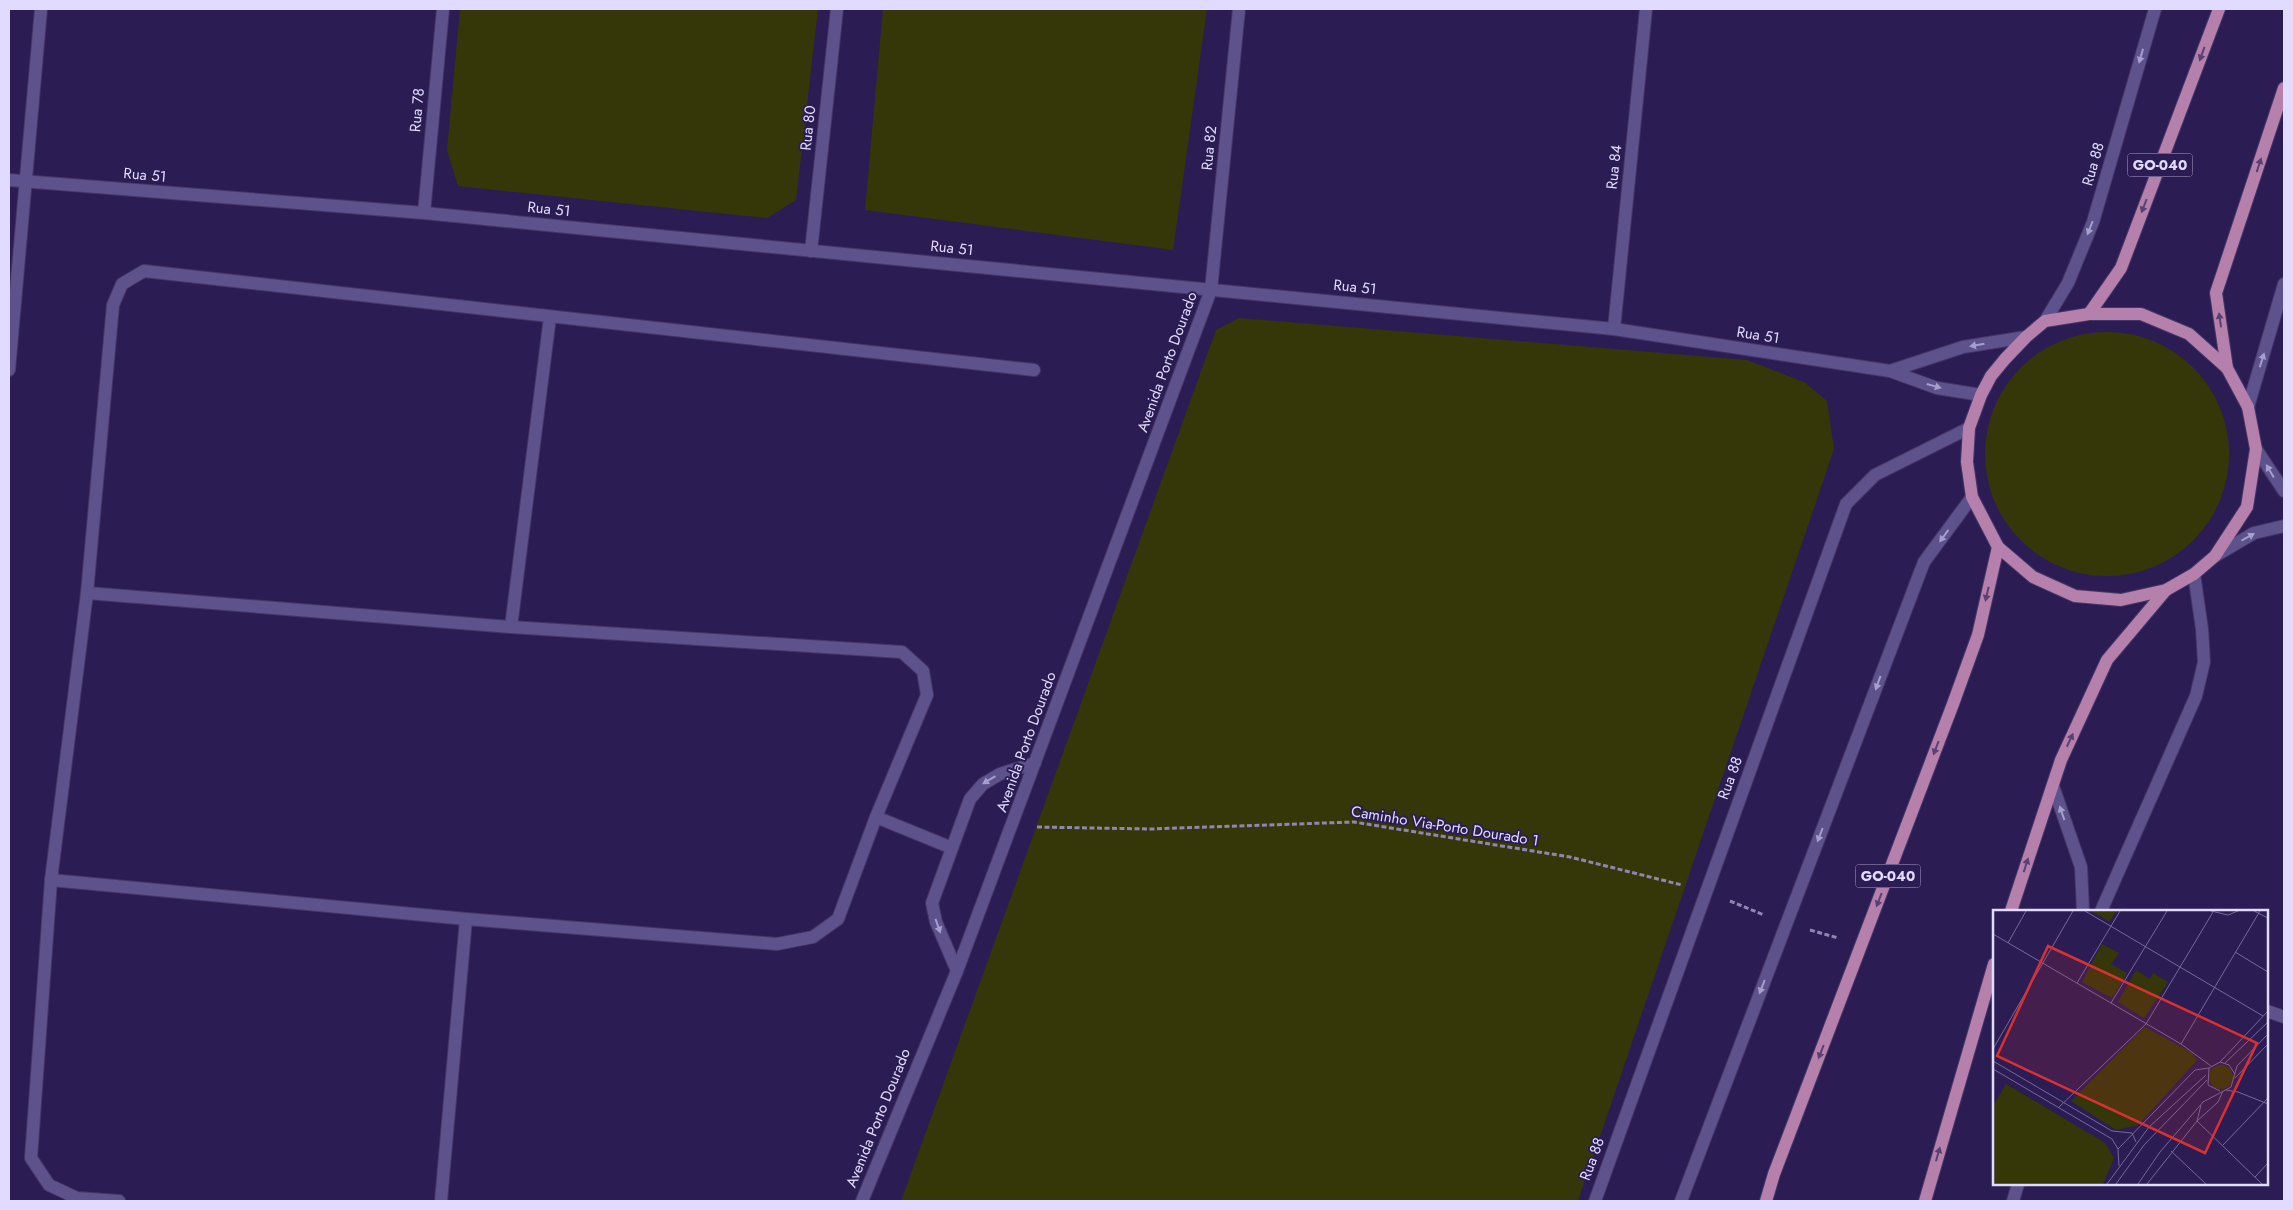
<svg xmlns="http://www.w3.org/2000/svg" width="2293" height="1210" viewBox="0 0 2293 1210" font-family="Jost,sans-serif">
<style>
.green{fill:#363709}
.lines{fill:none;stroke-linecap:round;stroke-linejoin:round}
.minor-casing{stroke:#463667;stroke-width:14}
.major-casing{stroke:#463667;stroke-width:14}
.path{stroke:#8f86b1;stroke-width:3;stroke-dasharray:5 2.5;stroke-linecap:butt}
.minor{stroke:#5e528d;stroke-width:12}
.major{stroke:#b680ad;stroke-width:12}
.oneway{fill:#5c4072}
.oneway2{fill:#a69ecc}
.labels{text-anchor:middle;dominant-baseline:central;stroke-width:4;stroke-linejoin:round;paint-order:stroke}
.shield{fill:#2b1d53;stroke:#aaa3cb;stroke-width:1}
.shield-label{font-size:14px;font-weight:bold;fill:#e1dcff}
.street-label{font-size:15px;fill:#e1dcff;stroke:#2b1d53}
.inset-road{fill:none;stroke:#746998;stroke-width:1}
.view{fill:#d73133;fill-opacity:0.15;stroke:#d73133;stroke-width:2.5}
.inset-edge{fill:none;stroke:#e1dcff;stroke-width:2.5}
</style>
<rect width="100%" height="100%" fill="#2b1d53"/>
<g class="green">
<path d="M 460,9 L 818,9 L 796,200 L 767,218 L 458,186 L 447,150 Z"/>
<path d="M 883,9 L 1207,9 L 1173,250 L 865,210 Z"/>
<path d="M 1239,318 L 1747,360 L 1804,382 L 1827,401 L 1834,449 L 1578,1201 L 901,1201 L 1216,330 Z"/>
<circle cx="2107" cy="454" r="122"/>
</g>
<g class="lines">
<g class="minor-casing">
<g id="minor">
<path d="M 9,180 L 424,213 L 1614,329 L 1890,371 L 1937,388 L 1981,395"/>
<path d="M 424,213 L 443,9"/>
<path d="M 811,251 L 837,9"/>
<path d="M 2045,321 L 2068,283 L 2093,222 L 2155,9"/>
<path d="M 1614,329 L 1646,9"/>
<path d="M 9,370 L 41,9"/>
<path d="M 1890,371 L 1963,347 L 2026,337"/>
<path d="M 2248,407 L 2284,284"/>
<path d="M 2256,449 L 2284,491"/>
<path d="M 2215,556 L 2254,533 L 2284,526"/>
<path d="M 511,627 L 550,317"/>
<path d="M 2053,786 L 2081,867 L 2083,911"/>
<path d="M 876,817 L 952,848"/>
<path d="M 51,880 L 466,919 L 777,944 L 813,937 L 838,919 L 876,817 L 927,695 L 923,671 L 902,652 L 511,627 L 87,593"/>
<path d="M 2101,911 L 2196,696 L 2204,662 L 2202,629 L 2194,574"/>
<path d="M 957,971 L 936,922 L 932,903 L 970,799 L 983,784 L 1000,774 L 1035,763"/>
<path d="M 2267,1011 L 2284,1017"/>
<path d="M 119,1201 L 77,1198 L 49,1185 L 31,1158 L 51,880 L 87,593 L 113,305 L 122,284 L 144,271 L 1034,370"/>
<path d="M 441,1201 L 466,919"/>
<path d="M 862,1201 L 957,971 L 1211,290 L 1239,9"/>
<path d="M 1595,1201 L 1846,504 L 1875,475 L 1969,428"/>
<path d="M 1681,1201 L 1924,562 L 1972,497"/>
<path d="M 2013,1201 L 2018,1184"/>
</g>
</g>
<g class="major-casing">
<g id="major">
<path d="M 2089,314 L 2141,314 L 2189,334 L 2227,368 L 2248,407 L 2256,449 L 2247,507 L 2215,556 L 2194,574 L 2166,590 L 2121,600 L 2075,596 L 2033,577 L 1998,547 L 1972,497 L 1967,462 L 1969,428 L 1981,395 L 1991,376 L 2005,359 L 2026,337 L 2045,321 Z"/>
<path d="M 2089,314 L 2121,268 L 2219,9"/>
<path d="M 2227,368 L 2216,293 L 2284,88"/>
<path d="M 2011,911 L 2061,760 L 2107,660 L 2166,590"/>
<path d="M 1766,1201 L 1774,1174 L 1953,704 L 1978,635 L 1998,547"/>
<path d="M 1925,1201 L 1994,964"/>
</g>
</g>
<g class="path">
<path d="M 1037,827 L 1151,829 L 1354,822 L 1570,857 L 1682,885"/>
<path d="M 1730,901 L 1764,915"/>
<path d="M 1810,930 L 1838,938"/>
</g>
<use href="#minor" class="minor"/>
<use href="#major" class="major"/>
</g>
<defs><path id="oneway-solid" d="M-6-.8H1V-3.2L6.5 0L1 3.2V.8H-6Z" transform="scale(1.25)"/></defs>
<g class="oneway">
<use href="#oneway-solid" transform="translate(2202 54) rotate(110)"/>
<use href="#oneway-solid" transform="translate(2259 165) rotate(-72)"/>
<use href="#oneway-solid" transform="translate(2144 206) rotate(111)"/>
<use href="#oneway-solid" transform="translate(2220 320) rotate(-98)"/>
<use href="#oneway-solid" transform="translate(1987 594) rotate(103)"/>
<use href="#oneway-solid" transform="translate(2070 740) rotate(-65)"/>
<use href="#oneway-solid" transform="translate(1936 748) rotate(111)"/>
<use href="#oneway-solid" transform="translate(2026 865) rotate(-72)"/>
<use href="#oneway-solid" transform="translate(1879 900) rotate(111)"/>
<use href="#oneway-solid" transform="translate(1821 1052) rotate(111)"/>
<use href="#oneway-solid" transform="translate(1938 1154) rotate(-74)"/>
</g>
<g class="oneway2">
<use href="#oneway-solid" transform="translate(2141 56) rotate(106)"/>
<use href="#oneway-solid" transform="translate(2090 228) rotate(111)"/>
<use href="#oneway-solid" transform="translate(1977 345) rotate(170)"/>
<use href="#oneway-solid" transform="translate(2262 360) rotate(-73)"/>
<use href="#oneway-solid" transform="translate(1934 386) rotate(16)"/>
<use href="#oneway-solid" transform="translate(2270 471) rotate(-121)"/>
<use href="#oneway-solid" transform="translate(1944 536) rotate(126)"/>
<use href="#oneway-solid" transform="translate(2248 537) rotate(-29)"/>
<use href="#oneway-solid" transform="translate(1878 683) rotate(110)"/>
<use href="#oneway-solid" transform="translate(989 780) rotate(149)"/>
<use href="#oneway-solid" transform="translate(2062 813) rotate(-109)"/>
<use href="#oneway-solid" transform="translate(1820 835) rotate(111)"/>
<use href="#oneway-solid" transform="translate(938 926) rotate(70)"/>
<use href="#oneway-solid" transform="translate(1762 987) rotate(111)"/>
</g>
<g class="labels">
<g class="shield">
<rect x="2127.5" y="153.5" width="65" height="23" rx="4"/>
<rect x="1855.5" y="864.5" width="65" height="23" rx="4"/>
</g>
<g class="shield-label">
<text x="2160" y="165">GO-040</text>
<text x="1888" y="876">GO-040</text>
</g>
<g class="street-label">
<text transform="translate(417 110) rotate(-85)">Rua 78</text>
<text transform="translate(808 128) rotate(-84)">Rua 80</text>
<text transform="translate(1209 148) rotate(-84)">Rua 82</text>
<text transform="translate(2093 164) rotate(-74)">Rua 88</text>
<text transform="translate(1614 167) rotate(-84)">Rua 84</text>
<text transform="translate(145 175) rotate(5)">Rua 51</text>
<text transform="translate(549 209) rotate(6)">Rua 51</text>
<text transform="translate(952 248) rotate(6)">Rua 51</text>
<text transform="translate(1355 287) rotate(6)">Rua 51</text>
<text transform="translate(1758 335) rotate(9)">Rua 51</text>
<text transform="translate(1167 362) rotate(-70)">Avenida Porto Dourado</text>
<text transform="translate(1026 742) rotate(-70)">Avenida Porto Dourado</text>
<text transform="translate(1730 778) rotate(-70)">Rua 88</text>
<text transform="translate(1445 826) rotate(9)">Caminho Via-Porto Dourado 1</text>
<text transform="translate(878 1118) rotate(-68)">Avenida Porto Dourado</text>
<text transform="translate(1592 1159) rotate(-70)">Rua 88</text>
</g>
</g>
<g transform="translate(1993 910)">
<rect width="275" height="275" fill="#2b1d53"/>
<path d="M 98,1 L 124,1 L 116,11 ZM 109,34 L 126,43 L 118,54 L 134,63 L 119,88 L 89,72 ZM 143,60 L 157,69 L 160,63 L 175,72 L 151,108 L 125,92 ZM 152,117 L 199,143 L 204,150 L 145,215 L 123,220 L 78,191 ZM216 167a12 12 0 1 1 24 0a12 12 0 1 1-24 0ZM 13,174 L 112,233 L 121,248 L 110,274 L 0,274 L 0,196 Z" fill="#363709"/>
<path class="inset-road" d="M 92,1 L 270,106M 218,1 L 235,5 L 245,1M 261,1 L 275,8M 0,24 L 188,134 L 218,156M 15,33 L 33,1M 242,42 L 275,62M 84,73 L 127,1M 118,93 L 174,1M 188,134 L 267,1M 0,139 L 80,1M 0,151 L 119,221 L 139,223 L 143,232M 227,152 L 275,101M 232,153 L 275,112M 0,159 L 119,229 L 125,239 L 126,256M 242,168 L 275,134M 233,180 L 245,182 L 275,194M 227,181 L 215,175 L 216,158 L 227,152 L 236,155 L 242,164M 230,181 L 225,192 L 204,211 L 269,274M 65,198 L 153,114 L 220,2M 230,235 L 275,188M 125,239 L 202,160 L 216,158M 178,241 L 213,274M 262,267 L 275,253M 114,274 L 156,217 L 213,165M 123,274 L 151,235 L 214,170M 145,274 L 167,242 L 210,192 L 238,177 L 244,156 L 275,124M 154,274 L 204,211 L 208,195"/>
<path class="view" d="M 55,36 L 264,133 L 212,243 L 4,146 Z"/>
<rect width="275" height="275" class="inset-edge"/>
</g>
<rect width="2293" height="1210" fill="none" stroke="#e1dcff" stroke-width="20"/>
</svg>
